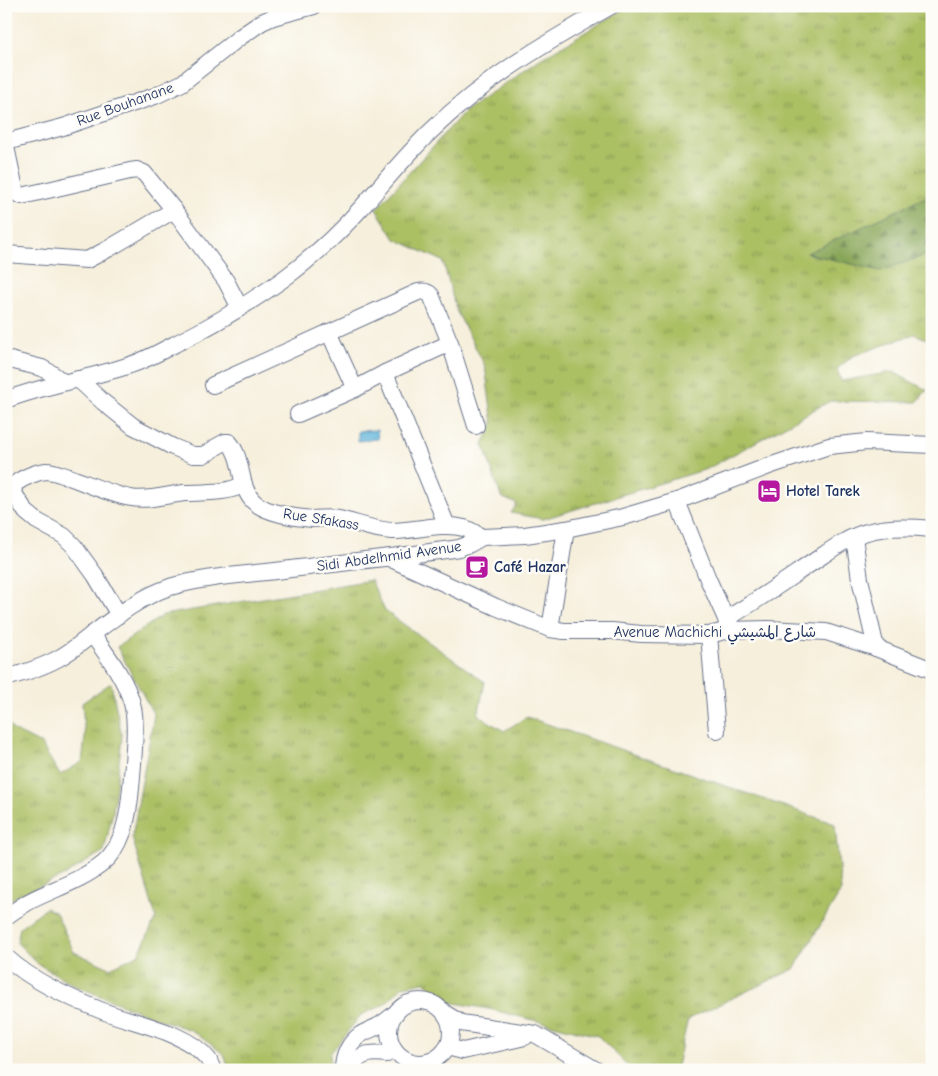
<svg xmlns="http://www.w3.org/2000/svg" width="938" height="1076" viewBox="0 0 938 1076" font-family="'Comic Neue','Playpen Sans Arabic',sans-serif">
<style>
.grass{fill:url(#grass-tufts);stroke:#637760}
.forest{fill:url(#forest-firs);stroke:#526a5c}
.water{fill:#5bb2d8;stroke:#3b709b}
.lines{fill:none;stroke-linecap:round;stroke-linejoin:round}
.minor-casing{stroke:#68728a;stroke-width:18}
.minor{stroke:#fff;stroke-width:16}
.labels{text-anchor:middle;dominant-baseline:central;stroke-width:5;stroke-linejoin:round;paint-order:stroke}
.street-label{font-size:15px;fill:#1b2f5e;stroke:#fdfcf7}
.poi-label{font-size:15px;font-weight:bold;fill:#1b2f5e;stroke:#fdfcf7;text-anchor:start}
</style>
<defs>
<pattern id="grass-tufts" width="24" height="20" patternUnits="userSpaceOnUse" patternTransform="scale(1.25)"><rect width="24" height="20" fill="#abbf63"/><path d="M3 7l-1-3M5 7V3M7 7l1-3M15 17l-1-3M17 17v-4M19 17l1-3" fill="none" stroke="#8a9c55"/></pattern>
<pattern id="forest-firs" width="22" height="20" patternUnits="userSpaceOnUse" patternTransform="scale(1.25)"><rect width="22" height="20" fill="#88a659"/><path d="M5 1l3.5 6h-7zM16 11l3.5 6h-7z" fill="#6e884d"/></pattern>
</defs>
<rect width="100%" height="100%" fill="#fdfcf7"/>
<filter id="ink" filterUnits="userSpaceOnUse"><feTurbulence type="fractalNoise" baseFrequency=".02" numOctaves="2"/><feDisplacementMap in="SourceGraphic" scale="10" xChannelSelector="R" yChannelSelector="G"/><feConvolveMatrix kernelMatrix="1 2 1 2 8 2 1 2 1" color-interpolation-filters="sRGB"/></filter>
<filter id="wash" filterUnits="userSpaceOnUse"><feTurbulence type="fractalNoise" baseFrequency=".0096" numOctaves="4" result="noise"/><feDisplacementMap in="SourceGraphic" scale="20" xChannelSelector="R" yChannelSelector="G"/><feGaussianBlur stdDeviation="1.12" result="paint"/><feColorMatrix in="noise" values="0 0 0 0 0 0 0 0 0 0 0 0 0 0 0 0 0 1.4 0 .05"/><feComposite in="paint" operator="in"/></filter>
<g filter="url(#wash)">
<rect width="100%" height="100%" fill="#f6efdc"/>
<g class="grass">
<path d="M 629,6 L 932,6 L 932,194 L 809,254 L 880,270 L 932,253 L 932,341 L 914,334 L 853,356 L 837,369 L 841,381 L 893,372 L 927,390 L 917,402 L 830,401 L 707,469 L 543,519 L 511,513 L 517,504 L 501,497 L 483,444 L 493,424 L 485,366 L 456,310 L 443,261 L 395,239 L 376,209 L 465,111 L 540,59 Z"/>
<path d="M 371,580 L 385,611 L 485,682 L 478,715 L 504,731 L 527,717 L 835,824 L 841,891 L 794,969 L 688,1019 L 676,1070 L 632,1070 L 598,1036 L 489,1009 L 443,1001 L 424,982 L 403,986 L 385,1004 L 361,1015 L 330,1054 L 332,1070 L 229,1070 L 224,1054 L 191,1030 L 152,1017 L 76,986 L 38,964 L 17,943 L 20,927 L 46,908 L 56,913 L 74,952 L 110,968 L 138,955 L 156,918 L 132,837 L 154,715 L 117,647 L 163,615 Z"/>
<path d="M 111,683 L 122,737 L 113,812 L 104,851 L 65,875 L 9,900 L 6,902 L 6,720 L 13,730 L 41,744 L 60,775 L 82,762 L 85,737 L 82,703 Z"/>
</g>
<path class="forest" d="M 932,194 L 932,253 L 880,271 L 807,253 Z"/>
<path class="water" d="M 377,430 L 378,439 L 358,441 L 358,431 Z"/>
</g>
<g filter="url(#ink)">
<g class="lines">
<g class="minor-casing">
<g id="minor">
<path d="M 6,142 L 63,127 L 155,96 L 182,83 L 240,37 L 262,22 L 273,17 L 314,6"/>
<path d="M 6,147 L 15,189 L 16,193 L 22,196 L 130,171 L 137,170 L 144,173 L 174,210 L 226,281 L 240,308"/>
<path d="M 6,254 L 87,260 L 108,249 L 174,210"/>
<path d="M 329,332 L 355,389"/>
<path d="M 6,359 L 42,368 L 51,373 L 63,382"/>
<path d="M 78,379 L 103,402 L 133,426 L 173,447 L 193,455 L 203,455 L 211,451 L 216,447 L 225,442 L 229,442 C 244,459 238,487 254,502 C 266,513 296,518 312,519 C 321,519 330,517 339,519 C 357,523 373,530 392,531 C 415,531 442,522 464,528 C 471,530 476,534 482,537"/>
<path d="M 213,385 L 418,292 C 423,291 427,291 431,295 L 450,343"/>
<path d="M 6,400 C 47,384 89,379 130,365 C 146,360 160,352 175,344 C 212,326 248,304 282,280 C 311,259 339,233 363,206 C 385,181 407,154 431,131 C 484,79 547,42 611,6"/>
<path d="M 298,414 L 355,389 L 385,373"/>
<path d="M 677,501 L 708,579 L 726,619 L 728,628"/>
<path d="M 447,526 L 385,373 L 450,343 L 476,426"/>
<path d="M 854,537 L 860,579 L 876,648"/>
<path d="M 389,558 L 496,607 L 550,629 L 564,631 L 612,631 L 641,634 L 709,635 L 729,630 L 768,629 L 826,632 L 876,648 L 932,670"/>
<path d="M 119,615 L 95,575 L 74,546 L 64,536 L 37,521 L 26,512 L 15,495 L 13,489 L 13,486 L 15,484 C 22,478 36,472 46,471 C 54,471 62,475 69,477 C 89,484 109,494 131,498 C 149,501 166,495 184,493 C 204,492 227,494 244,484"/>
<path d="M 726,619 C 755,602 782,583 810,564 C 827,553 847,537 867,532 C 887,526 911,527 932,529"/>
<path d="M 550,629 L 566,529"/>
<path d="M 709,635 L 717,731"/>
<path d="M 6,678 C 24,673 43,667 59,658 C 70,652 80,644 90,636 C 115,617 140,597 170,587 C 204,577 240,575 275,571 C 336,563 398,557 459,548 L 470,544 L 482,537 L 525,535 L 566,529 L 623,517 L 677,501 L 769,466 L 829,446 L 867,442 L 932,445"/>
<path d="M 6,917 C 13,911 21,907 28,902 C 53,889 81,881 103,863 C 112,856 119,843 123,832 C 130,810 131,787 133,764 C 134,744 137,723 132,703 C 125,678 107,655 92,634"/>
<path d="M 6,957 C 32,981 68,997 100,1010 C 132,1023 186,1031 208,1059 C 210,1062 211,1066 213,1070"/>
<circle cx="420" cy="1032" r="31"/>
<path d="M 446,1014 L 461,1023 L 535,1034 L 596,1070"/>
<path d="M 447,1047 L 463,1051 L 525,1037"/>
<path d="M 343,1070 C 343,1056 349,1043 360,1035 C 366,1031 373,1029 378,1026 C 384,1023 389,1018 395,1014"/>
<path d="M 349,1070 C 360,1053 368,1052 387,1054 L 393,1048"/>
</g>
</g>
<use href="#minor" class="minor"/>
</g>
</g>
<defs>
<g id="hotel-square" transform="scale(1.25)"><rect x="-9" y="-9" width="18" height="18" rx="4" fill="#b5179e" stroke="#fdfcf7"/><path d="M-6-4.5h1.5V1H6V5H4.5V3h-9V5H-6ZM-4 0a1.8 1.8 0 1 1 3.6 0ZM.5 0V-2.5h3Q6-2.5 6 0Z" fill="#fff"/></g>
<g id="cafe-square" transform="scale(1.25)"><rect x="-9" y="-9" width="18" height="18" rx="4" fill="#b5179e" stroke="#fdfcf7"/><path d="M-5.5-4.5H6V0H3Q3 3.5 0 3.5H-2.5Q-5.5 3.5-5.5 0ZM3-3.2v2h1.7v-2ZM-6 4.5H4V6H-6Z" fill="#fff"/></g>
</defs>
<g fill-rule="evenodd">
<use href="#hotel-square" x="769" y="491"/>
<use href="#cafe-square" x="477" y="567"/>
</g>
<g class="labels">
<g class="street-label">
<text transform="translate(125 104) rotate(-20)">Rue Bouhanane</text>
<text transform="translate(321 519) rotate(9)">Rue Sfakass</text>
<text transform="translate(389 556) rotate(-8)">Sidi Abdelhmid Avenue</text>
<text x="715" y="632">Avenue Machichi شارع المشيشي</text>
</g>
<g class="poi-label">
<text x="786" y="491">Hotel Tarek</text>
<text x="494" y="567">Café Hazar</text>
</g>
</g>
<rect width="938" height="1076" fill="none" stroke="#fdfcf7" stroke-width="25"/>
</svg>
